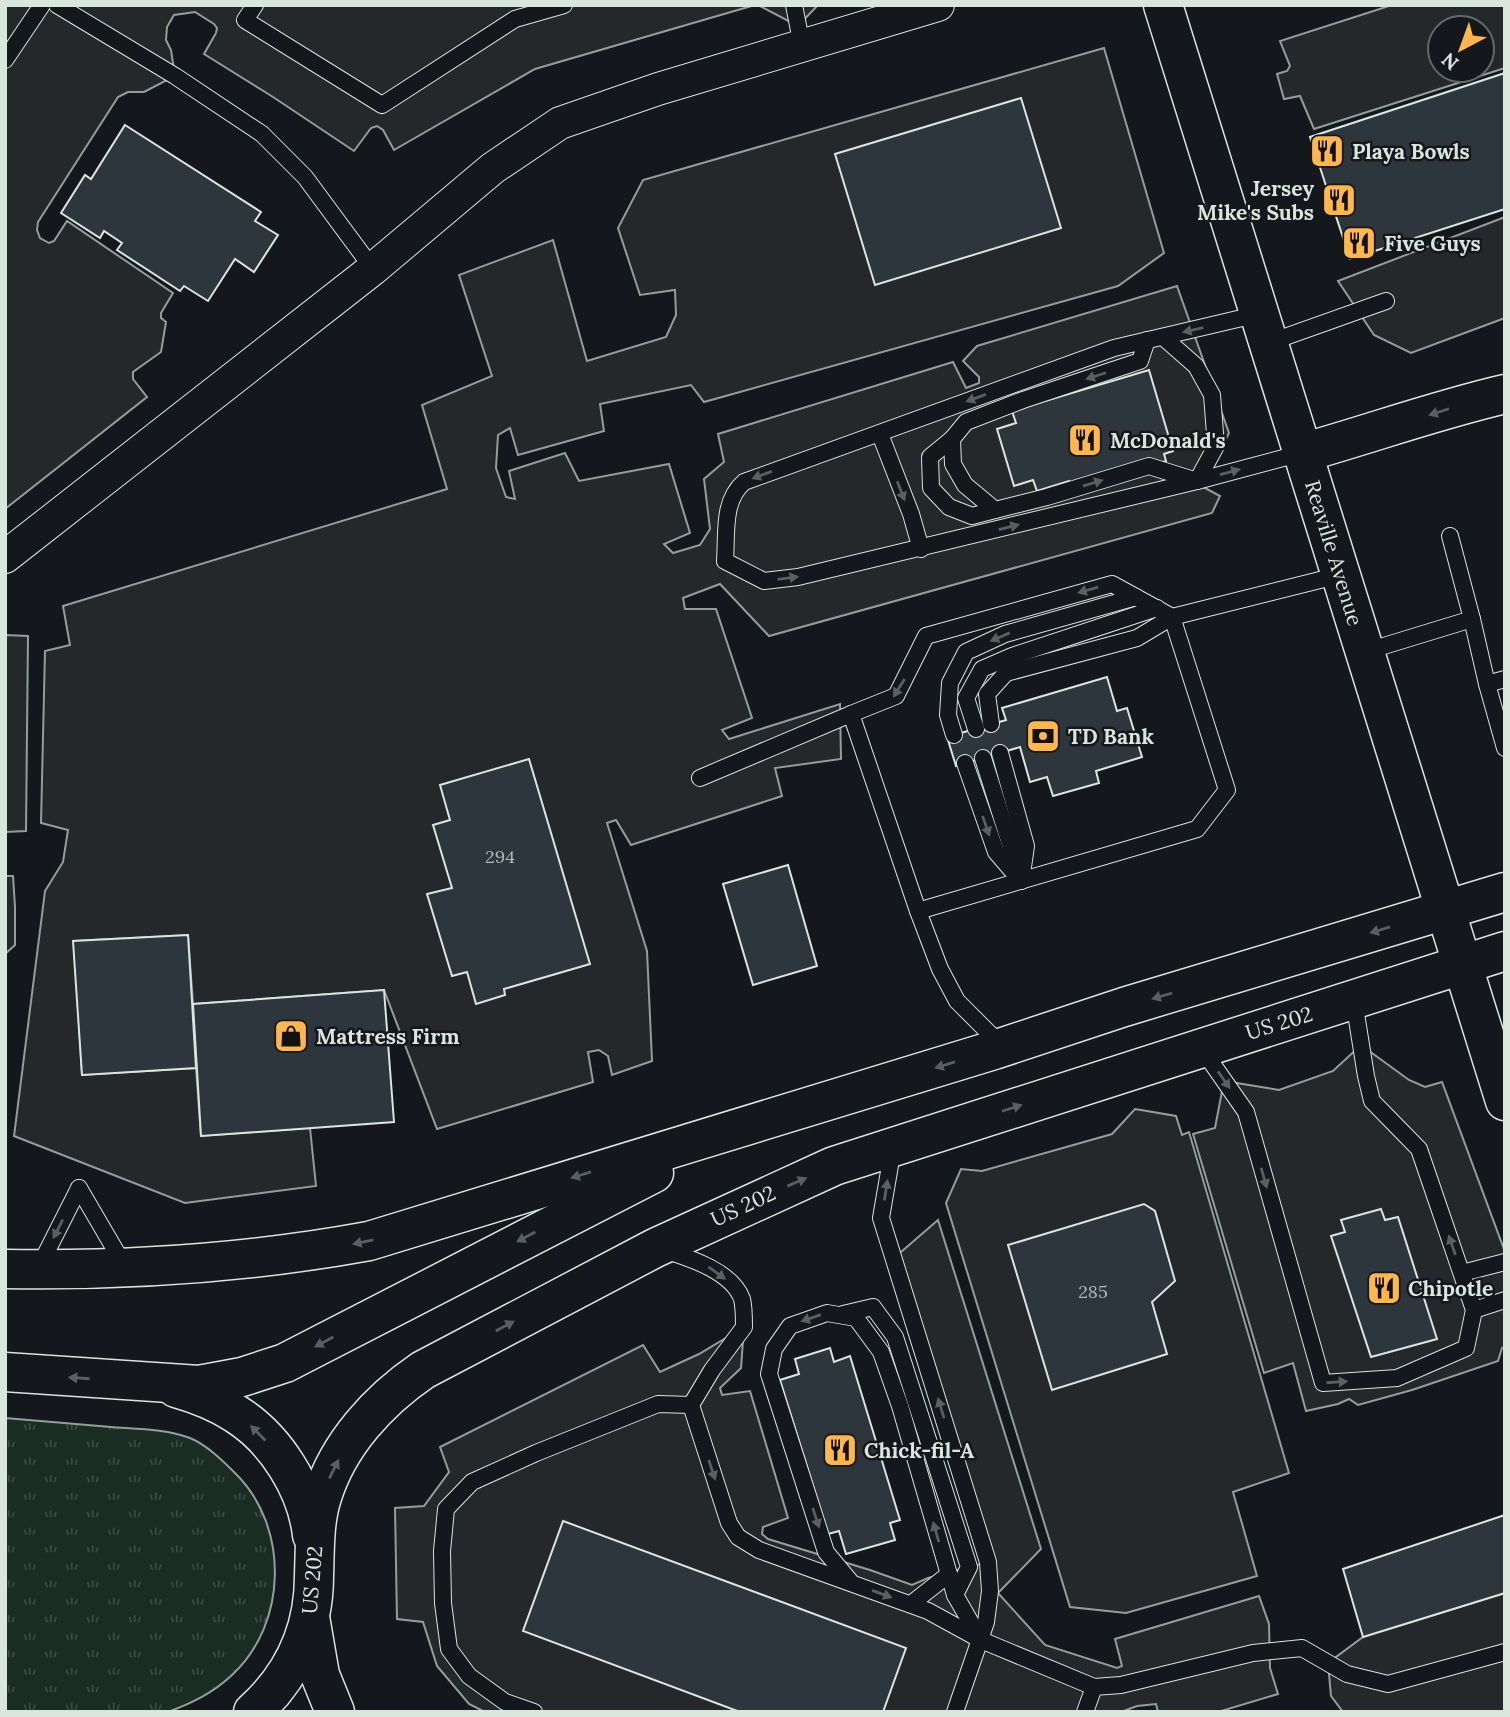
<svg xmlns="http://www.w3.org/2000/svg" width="1510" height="1717" viewBox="0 0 1510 1717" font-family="Lora,serif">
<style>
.grass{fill:url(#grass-tufts);stroke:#939e99;stroke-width:2}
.parking{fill:#24282b;stroke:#939e99;stroke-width:2;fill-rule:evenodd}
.building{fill:#2c363c;stroke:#d8e6dc;stroke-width:2}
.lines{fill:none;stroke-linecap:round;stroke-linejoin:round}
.service-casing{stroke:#d8e6dc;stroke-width:18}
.minor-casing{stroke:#d8e6dc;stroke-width:34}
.tertiary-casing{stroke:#d8e6dc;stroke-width:41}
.secondary-casing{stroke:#d8e6dc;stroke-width:41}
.trunk-casing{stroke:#d8e6dc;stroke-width:41}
.service{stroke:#14181c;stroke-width:16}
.minor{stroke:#14181c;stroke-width:32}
.tertiary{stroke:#14181c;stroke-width:38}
.secondary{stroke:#14181c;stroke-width:38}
.trunk{stroke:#14181c;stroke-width:38}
.oneway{fill:#59605f}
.labels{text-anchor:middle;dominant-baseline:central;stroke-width:5;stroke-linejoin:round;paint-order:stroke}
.number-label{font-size:18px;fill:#adbab4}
.poi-label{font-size:21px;font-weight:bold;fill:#d8e6dc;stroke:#14181c;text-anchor:start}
.street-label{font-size:21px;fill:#d8e6dc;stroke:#14181c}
</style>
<defs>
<pattern id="grass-tufts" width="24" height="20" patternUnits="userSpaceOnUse" patternTransform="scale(1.75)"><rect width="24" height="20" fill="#1a2d24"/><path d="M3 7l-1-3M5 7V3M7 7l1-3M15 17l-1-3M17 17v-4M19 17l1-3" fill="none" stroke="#3b4b43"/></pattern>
</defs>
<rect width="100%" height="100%" fill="#14181c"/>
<path class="grass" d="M 5,1418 C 41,1421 76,1424 111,1427 C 137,1429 166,1429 190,1438 C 207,1445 223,1461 236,1474 C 289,1527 288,1623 232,1675 C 213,1693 192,1703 168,1712 L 5,1712 Z"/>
<g class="parking">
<path d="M 5,5 L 755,5 L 535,69 L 394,150 L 383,130 L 377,126 L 371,128 L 354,151 L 273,97 L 204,54 L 216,33 L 217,28 L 214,24 L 195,12 L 174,15 L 167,27 L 166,40 L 171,50 L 175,76 L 144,92 L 128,92 L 118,97 L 38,222 L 37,230 L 40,238 L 49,243 L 54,241 L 67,221 L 173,293 L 161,313 L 161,318 L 166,322 L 161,352 L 133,372 L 133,379 L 147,397 L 5,509 Z"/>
<path d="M 758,5 L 818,5 L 798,26 Z"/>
<path d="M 1392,5 L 1505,5 L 1505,68 L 1314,129 L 1300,96 L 1284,99 L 1277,74 L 1287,71 L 1290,66 L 1280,41 ZM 1440,28 L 1482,28 L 1482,70 L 1440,70 Z"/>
<path d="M 1104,48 L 1164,253 L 1118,286 L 704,402 L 691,385 L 600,404 L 604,431 L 518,455 L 510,428 L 498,435 L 496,468 L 506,497 L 515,499 L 509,471 L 565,453 L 579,481 L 669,464 L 690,533 L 664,544 L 673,553 L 700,545 L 710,529 L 704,479 L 724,462 L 718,434 L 953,362 L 966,388 L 979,383 L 979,377 L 963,361 L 977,346 L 1177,286 L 1229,433 L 1203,487 L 1220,496 L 1212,513 L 769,636 L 720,584 L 683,598 L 685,609 L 716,609 L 752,718 L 722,730 L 729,739 L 840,704 L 841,759 L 775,768 L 782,796 L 631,845 L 616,820 L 607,823 L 647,951 L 652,1061 L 612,1075 L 608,1056 L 599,1050 L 588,1052 L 593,1082 L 437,1129 L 384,990 L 193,1004 L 188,935 L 74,941 L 82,1075 L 196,1068 L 201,1136 L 310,1128 L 316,1186 L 185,1203 L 14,1136 L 45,891 L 63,862 L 68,830 L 41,823 L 45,651 L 70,645 L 63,606 L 447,489 L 422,405 L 492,376 L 459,275 L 553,240 L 587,361 L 666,337 L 676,315 L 675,290 L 640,295 L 618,228 L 643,180 Z"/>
<path d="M 1505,217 L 1505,318 L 1411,353 L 1374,335 L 1338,281 Z"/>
<path d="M 5,635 L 28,636 L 26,831 L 5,832 Z"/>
<path d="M 5,876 L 13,876 L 15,907 L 15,945 L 5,954 Z"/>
<path d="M 1361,1045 L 1409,1080 L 1425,1087 L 1442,1082 L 1505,1252 L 1505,1347 L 1502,1348 L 1498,1361 L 1412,1390 L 1358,1405 L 1349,1399 L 1338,1404 L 1306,1411 L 1293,1363 L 1264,1373 L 1193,1134 L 1215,1128 L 1224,1081 L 1279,1090 L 1333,1071 Z"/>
<path d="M 1135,1109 L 1176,1116 L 1182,1135 L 1189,1132 L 1289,1473 L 1233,1492 L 1257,1576 L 1126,1613 L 1070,1607 L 946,1203 L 961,1169 L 982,1171 L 1112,1134 Z"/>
<path d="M 938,1220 L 1041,1549 L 998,1593 L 1045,1645 L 1117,1668 L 1122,1666 L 1115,1639 L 1259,1596 L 1269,1624 L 1270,1668 L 1278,1694 L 1218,1712 L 1158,1712 L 1156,1704 L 1137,1706 L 1121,1712 L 485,1712 L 469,1704 L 437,1666 L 423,1622 L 397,1619 L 395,1508 L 424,1506 L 449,1472 L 440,1447 L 643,1345 L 660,1372 L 699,1354 L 744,1327 L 741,1368 L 720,1388 L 722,1395 L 750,1391 L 788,1518 L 763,1527 L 762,1534 L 768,1539 L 870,1570 L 912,1585 L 928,1578 L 988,1562 L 894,1258 Z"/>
<path d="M 1505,1593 L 1505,1712 L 1343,1712 L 1331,1696 L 1328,1663 L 1363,1637 Z"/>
</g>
<g class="building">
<path d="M 1505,73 L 1505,209 L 1350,259 L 1310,137 Z"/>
<path d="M 1021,98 L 1061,228 L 875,285 L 835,154 Z"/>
<path d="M 125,125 L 261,212 L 255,221 L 278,235 L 254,272 L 235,259 L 208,301 L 184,286 L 180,291 L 117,250 L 122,243 L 104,231 L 100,238 L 61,213 L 85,175 L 91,179 Z"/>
<path d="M 1149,370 L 1173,451 L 1164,454 L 1166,461 L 1072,489 L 1069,481 L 1037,491 L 1033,480 L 1014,486 L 997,429 L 1016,423 L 1012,411 Z"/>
<path d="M 1107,677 L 1117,711 L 1127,708 L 1142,757 L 1096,771 L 1099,783 L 1053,796 L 1047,777 L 1030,782 L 1020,747 L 956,766 L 947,737 L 1006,720 L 1002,708 Z"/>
<path d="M 529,759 L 590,964 L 504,989 L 505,995 L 476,1004 L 467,972 L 452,976 L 427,894 L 452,888 L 433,825 L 450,820 L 440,785 Z"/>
<path d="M 788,865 L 817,966 L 753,985 L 723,884 Z"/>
<path d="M 188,935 L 196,1068 L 82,1075 L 73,941 Z"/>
<path d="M 384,990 L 394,1122 L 201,1136 L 193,1004 Z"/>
<path d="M 1144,1204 L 1155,1211 L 1175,1281 L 1152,1302 L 1167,1354 L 1052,1390 L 1008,1245 Z"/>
<path d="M 1381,1209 L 1385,1220 L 1398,1217 L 1437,1339 L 1371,1357 L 1331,1236 L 1345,1232 L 1341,1220 Z"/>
<path d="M 830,1348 L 834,1362 L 850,1356 L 900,1520 L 890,1523 L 895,1540 L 846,1554 L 839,1531 L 828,1534 L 780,1380 L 799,1374 L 795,1359 Z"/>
<path d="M 1505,1515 L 1505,1593 L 1363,1637 L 1343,1569 Z"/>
<path d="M 563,1521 L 906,1648 L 883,1712 L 740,1712 L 523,1631 Z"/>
</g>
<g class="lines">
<g class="service-casing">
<g id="service">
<path d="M 57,5 L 175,76 L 262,134 L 305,177 L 373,269"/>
<path d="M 255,5 L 245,20 L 382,105 L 515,19 L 564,5"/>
<path d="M 794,5 L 802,46"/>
<path d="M 5,60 L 42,5"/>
<path d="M 1259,314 L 1114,348 L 744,482 C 722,501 727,534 725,561 L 764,581 L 798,577 L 1197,481 L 1302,453"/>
<path d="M 1147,340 L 1140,361 L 1023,400 L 966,422 L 952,439 L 953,464 L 965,485 L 995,510 L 1047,497 L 1149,466 L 1197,481 L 1216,446 L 1212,395 L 1196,366 L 1163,337"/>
<path d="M 1268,343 L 1386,301"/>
<path d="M 880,434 L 911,514 L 921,549"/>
<path d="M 952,439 L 930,457 L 931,488 L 949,507 L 972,516 L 995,510"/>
<path d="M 1472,619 L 1487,684 L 1505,679"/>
<path d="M 1364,652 L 1472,619 L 1450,536"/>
<path d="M 1487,684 L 1505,748"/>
<path d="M 851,714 L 896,696 L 926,636 L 1112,584 L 1172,617 L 1137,638 L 1006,673 L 987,694 L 991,724"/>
<path d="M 976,729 L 966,698 L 982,669 L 1012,656 L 1157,608"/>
<path d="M 954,735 L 948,715 L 950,683 L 966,652 L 1005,634 L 1136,597"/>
<path d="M 1000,753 L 1026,846 L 1021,881"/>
<path d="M 983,758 L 1019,872"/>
<path d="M 965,763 L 996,852 L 1021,881"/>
<path d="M 700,778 L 851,714 L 918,911 L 1197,829 L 1227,790 L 1172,617 L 1340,575"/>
<path d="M 918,911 L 940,969 L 957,1001 L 1002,1046"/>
<path d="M 1202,1049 L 1246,1112 L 1323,1383 L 1397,1378 L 1466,1348 L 1474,1310 L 1419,1149 L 1372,1101 L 1366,1076 L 1354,1001"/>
<path d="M 893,1148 L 881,1218 L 988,1562 L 990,1591 L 986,1622 L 955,1712"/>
<path d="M 79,1188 L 124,1265"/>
<path d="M 664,1250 C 689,1258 732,1271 742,1299 C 744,1307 744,1319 744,1327 L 712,1370 L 691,1405 L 729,1523 L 738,1537 L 759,1550 L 928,1611 L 981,1640 L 1094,1687"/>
<path d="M 39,1267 L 79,1188"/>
<path d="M 1462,1273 L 1505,1262"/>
<path d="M 1474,1310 L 1505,1300"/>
<path d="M 843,1314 L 873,1307 L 895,1337 L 969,1567 L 955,1595"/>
<path d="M 850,1581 L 826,1552 L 769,1374 L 774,1349 L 790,1326 L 827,1313 L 856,1318 L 881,1352 L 900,1406 L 955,1595 L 979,1637"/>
<path d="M 911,1604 L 949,1574"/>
<path d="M 534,1712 L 505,1702 L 469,1676 L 449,1649 L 443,1603 L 442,1551 L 446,1509 L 472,1482 L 536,1453 L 658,1404 L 691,1405"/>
<path d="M 1085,1712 L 1094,1687 L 1121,1685 L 1253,1653 L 1302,1648 L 1347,1674 L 1388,1684 L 1505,1652"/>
</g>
</g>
<g class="minor-casing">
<path id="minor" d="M 5,557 L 373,269 L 493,168 L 560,123 L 658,89 L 938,5"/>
</g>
<g class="tertiary-casing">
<path id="tertiary" d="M 1163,5 L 1505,1101"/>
</g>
<g class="secondary-casing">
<path id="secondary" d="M 310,1617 L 320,1675 L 335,1712"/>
</g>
<g class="trunk-casing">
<g id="trunk">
<path d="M 1302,453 C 1370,434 1436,410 1505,394"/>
<path d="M 5,1269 C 127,1271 249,1263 369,1241 L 994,1050 L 1124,1007 L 1505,892"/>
<path d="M 5,1372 L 199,1385 L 242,1377 L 285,1363 L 654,1173"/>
<path d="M 176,1388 C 197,1394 218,1402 236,1414 C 276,1439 307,1489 312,1535"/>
<path d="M 253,1712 C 293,1676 314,1629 314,1576 C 315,1549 314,1522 322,1497 C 338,1444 379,1400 423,1370 L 655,1248 L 834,1166 L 1505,951"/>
</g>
</g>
<use href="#service" class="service"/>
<use href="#minor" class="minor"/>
<use href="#tertiary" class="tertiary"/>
<use href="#secondary" class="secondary"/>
<use href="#trunk" class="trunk"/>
</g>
<defs><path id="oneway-solid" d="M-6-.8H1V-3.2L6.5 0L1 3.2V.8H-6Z" transform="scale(1.75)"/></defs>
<g class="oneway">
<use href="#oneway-solid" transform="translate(1193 330) rotate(167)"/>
<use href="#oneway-solid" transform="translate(1096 376) rotate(162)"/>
<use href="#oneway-solid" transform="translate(976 398) rotate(160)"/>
<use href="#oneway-solid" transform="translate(1439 412) rotate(162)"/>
<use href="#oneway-solid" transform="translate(1230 472) rotate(-15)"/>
<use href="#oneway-solid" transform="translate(762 475) rotate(160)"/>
<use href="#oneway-solid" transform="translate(1093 483) rotate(-17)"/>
<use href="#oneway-solid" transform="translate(901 491) rotate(69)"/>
<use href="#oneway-solid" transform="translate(1009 527) rotate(-14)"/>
<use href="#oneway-solid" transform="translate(788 578) rotate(-7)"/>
<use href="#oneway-solid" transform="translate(1088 590) rotate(164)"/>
<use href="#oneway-solid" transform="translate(1000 637) rotate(157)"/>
<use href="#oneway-solid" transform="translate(899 688) rotate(122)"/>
<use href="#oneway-solid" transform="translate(986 826) rotate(71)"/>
<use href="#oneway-solid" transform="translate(1380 930) rotate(163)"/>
<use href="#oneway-solid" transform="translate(1162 996) rotate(164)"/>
<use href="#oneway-solid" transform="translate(945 1065) rotate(163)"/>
<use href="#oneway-solid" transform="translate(1224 1080) rotate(55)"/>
<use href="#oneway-solid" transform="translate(1012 1108) rotate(-18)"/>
<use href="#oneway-solid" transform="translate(581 1175) rotate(163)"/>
<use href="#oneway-solid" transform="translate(1264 1178) rotate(74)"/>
<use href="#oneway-solid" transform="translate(797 1182) rotate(-23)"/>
<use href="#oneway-solid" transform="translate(886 1190) rotate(-81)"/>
<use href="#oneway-solid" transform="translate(58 1229) rotate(117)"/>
<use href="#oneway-solid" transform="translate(526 1237) rotate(152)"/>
<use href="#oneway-solid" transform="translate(363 1242) rotate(168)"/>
<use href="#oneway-solid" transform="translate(1452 1245) rotate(-109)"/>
<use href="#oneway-solid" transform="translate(717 1273) rotate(36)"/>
<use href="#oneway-solid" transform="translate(811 1318) rotate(161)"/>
<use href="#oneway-solid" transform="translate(505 1326) rotate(-28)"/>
<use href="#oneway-solid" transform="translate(324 1342) rotate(152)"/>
<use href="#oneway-solid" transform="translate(79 1378) rotate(-176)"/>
<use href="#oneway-solid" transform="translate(1337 1382) rotate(-4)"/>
<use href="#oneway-solid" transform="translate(941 1408) rotate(-107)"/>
<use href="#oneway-solid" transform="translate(258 1433) rotate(-135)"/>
<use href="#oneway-solid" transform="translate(334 1469) rotate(-64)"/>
<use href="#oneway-solid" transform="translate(712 1470) rotate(72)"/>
<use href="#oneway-solid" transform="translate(816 1518) rotate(72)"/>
<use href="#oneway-solid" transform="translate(936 1532) rotate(-106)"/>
<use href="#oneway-solid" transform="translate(882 1594) rotate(20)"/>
</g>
<defs>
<g id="restaurant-square" transform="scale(1.75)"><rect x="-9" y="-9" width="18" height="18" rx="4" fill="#ffb74d" stroke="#14181c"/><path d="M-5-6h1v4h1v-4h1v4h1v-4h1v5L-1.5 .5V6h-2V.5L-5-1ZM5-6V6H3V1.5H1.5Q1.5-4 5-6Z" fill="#111"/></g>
<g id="bank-square" transform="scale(1.75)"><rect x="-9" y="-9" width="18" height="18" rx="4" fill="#ffb74d" stroke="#14181c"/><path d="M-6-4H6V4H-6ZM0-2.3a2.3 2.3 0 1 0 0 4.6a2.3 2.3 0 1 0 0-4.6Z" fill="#111"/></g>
<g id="shop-square" transform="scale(1.75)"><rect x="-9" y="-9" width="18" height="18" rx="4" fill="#ffb74d" stroke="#14181c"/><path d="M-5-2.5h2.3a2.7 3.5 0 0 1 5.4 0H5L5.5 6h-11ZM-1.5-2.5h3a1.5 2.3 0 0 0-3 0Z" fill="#111"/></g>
</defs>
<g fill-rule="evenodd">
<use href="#restaurant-square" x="1327" y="151"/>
<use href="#restaurant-square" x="1339" y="200"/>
<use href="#restaurant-square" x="1359" y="243"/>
<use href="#restaurant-square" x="1085" y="440"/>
<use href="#bank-square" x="1043" y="736"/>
<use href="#shop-square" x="291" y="1036"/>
<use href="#restaurant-square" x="1384" y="1288"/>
<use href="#restaurant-square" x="840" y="1450"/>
</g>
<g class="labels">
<g class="number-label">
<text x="500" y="856">294</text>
<text x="1093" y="1291">285</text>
</g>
<g class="poi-label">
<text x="1352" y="151">Playa Bowls</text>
<text x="1314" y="188" text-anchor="end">Jersey<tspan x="1314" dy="24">Mike's Subs</tspan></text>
<text x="1384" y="243">Five Guys</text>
<text x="1110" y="440">McDonald's</text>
<text x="1068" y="736">TD Bank</text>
<text x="316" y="1036">Mattress Firm</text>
<text x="1408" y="1288">Chipotle</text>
<text x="864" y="1450">Chick-fil-A</text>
</g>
<g class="street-label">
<text transform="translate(1334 553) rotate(73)">Reaville Avenue</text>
<text transform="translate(1279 1023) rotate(-17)">US 202</text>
<text transform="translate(743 1206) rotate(-25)">US 202</text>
<text transform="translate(312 1580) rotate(-85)">US 202</text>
</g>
</g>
<rect width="1510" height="1717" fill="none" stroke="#d8e6dc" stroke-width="14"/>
<g transform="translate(1461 49) rotate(221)"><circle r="33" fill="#14181c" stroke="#626a69" stroke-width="2"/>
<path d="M0-5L12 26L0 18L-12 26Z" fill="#ffb74d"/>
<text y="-10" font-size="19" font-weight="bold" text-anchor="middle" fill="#d8e6dc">N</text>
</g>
</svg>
